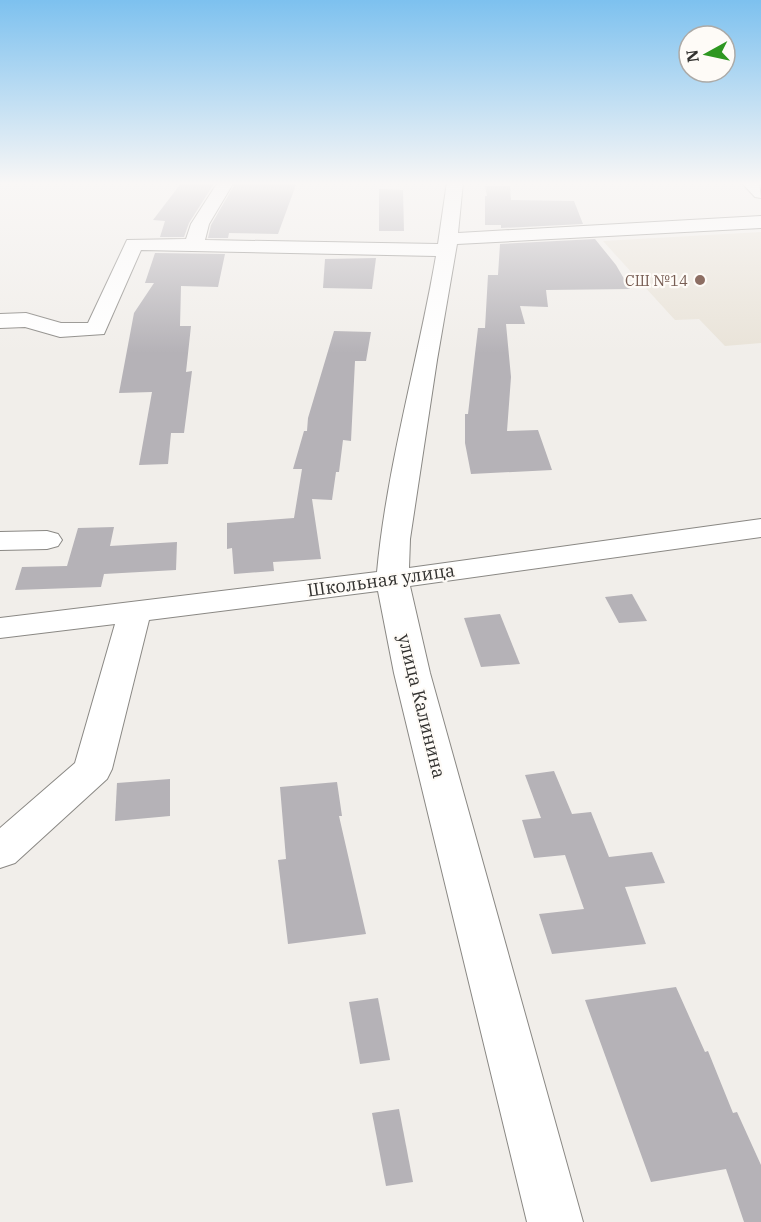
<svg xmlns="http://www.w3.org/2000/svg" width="761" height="1222" viewBox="0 0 761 1222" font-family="'IBM Plex Serif',serif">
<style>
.built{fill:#e9e3d8}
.building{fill:#b5b2b7}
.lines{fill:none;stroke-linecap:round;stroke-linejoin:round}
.minor-casing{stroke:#8a8884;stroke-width:2}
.minor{fill:#fff;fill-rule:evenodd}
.education-dot{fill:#8d6e63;stroke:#fefbf7;stroke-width:2}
.labels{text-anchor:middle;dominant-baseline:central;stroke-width:4.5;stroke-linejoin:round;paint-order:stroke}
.far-education-label{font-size:15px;fill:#785e54;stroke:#fefbf7;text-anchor:end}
.street-label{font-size:18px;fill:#32312f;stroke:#fefbf7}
</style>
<rect width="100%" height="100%" fill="#f1eeea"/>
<path class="built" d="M 761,232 L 761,343 L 725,346 L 699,319 L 675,320 L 603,241 Z"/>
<g class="building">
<path d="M 182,182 L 215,182 L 189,223 L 184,237 L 160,237 L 165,221 L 153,220 Z"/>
<path d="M 236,182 L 297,182 L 278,234 L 229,233 L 228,238 L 208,238 L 211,225 Z"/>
<path d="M 485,186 L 510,186 L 511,200 L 574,201 L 583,224 L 501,228 L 501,225 L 485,225 L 485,196 L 487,196 Z"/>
<path d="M 379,189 L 403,190 L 404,231 L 379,231 Z"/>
<path d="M 595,239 L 616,265 L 630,289 L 546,290 L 548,307 L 520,306 L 525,324 L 506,324 L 511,377 L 507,431 L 538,430 L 552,470 L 471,474 L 465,443 L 465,414 L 468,414 L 478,328 L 485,328 L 488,275 L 498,275 L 500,244 Z"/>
<path d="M 155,253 L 225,254 L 218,287 L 181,286 L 180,326 L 191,326 L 186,372 L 192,371 L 184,433 L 171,433 L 168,464 L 139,465 L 152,392 L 119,393 L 134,313 L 154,283 L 145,283 Z"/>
<path d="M 376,258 L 372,289 L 323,288 L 325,259 Z"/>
<path d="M 334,331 L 371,332 L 366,361 L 355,361 L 351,441 L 343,440 L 339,472 L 336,472 L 332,500 L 312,499 L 321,559 L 273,562 L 274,571 L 234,574 L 232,548 L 227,549 L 227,523 L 294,518 L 302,469 L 293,469 L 304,431 L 307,431 L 308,418 Z"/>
<path d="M 114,527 L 110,546 L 177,542 L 176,570 L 104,574 L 101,587 L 15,590 L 22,567 L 67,566 L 78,528 Z"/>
<path d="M 632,594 L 647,621 L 619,623 L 605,597 Z"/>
<path d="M 500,614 L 520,664 L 481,667 L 464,618 Z"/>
<path d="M 554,771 L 572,814 L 591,812 L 609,857 L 652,852 L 665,883 L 625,887 L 646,944 L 552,954 L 539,914 L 584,909 L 565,855 L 534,858 L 522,820 L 541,818 L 525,775 Z"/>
<path d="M 170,779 L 170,816 L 115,821 L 117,783 Z"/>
<path d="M 337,782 L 342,816 L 339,816 L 366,934 L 288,944 L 278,860 L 286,859 L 280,787 Z"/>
<path d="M 676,987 L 705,1052 L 708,1051 L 733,1113 L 737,1112 L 761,1165 L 761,1222 L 744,1222 L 726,1169 L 651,1182 L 585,1000 Z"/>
<path d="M 378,998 L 390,1060 L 360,1064 L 349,1002 Z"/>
<path d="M 399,1109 L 413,1182 L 386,1186 L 372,1113 Z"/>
</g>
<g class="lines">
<g class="minor-casing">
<g id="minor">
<path d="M 218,182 L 234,182 L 209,224 L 205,240 L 438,244 L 447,182 L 463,182 L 458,233 L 761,216 L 761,228 L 457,244 L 437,360 L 410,539 L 409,568 L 761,519 L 761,537 L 410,586 L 430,673 L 583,1222 L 527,1222 L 394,673 L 378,591 L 149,620 L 112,769 L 107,779 L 15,863 L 0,868 L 0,828 L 75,763 L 115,624 L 0,638 L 0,618 L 377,572 C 387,465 418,361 436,256 L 141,250 L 104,334 L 60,337 L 25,327 L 0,328 L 0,314 L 26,313 L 61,323 L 88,323 L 127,240 L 186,239 L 191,224 Z"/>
<path d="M 741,182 L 759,182 L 761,198 L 755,197 Z"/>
<path d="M 47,531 L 58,534 L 62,540 L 58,546 L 47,549 L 0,550 L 0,532 Z"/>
</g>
</g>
<use href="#minor" class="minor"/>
</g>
<linearGradient id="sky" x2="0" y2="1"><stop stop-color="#7dc1ef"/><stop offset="0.52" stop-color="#f9f7f6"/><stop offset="1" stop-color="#f9f7f6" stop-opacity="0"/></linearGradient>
<rect width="761" height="353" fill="url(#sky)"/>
<circle class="education-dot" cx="700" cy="280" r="6"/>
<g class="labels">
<g class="far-education-label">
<text x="688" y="280">СШ №14</text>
</g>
<g class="street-label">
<text transform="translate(381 580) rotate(-8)">Школьная улица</text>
<text transform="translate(422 706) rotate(76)">улица Калинина</text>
</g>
</g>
<g transform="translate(707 54) rotate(262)"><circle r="28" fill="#fefbf7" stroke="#acaaa7" stroke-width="1.5"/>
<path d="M0-4.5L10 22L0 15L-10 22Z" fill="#2e9721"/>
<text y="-9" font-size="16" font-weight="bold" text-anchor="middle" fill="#32312f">N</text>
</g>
</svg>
